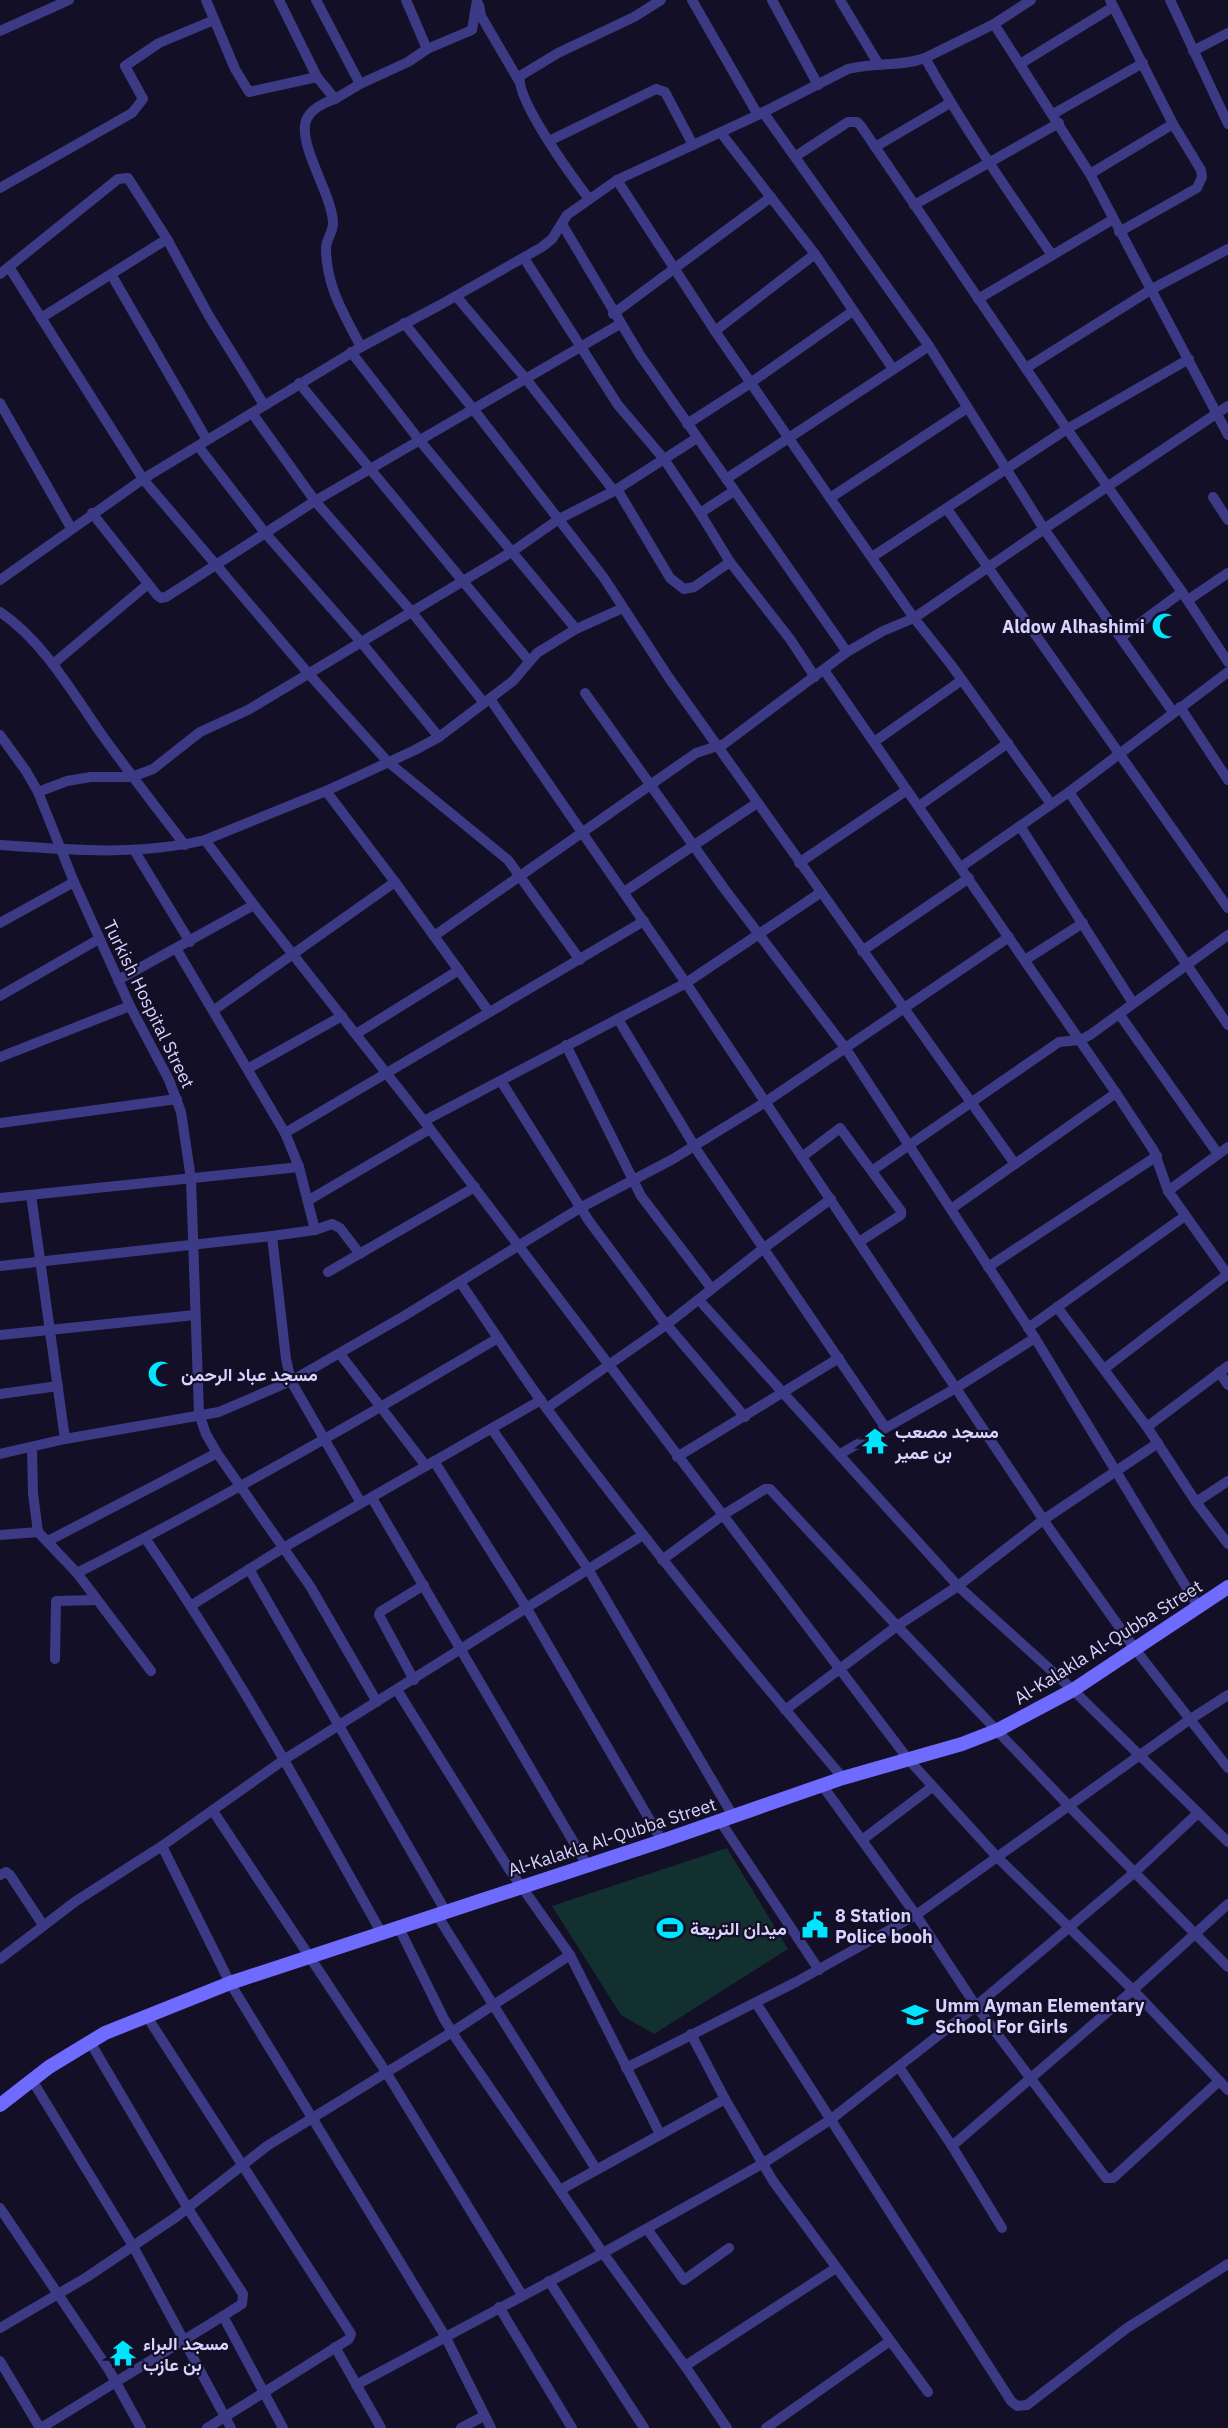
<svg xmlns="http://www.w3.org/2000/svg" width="1228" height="2428" viewBox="0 0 1228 2428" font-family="'IBM Plex Sans',Vazirmatn,sans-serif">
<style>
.garden{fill:#12302f}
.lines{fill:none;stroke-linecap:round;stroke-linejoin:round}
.street{stroke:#3d3a85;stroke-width:10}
.secondary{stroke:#6f6bff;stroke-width:14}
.labels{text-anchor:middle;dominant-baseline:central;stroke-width:4.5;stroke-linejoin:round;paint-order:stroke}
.poi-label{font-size:18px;font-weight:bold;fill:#d9d4ff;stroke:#130f26;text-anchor:start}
.street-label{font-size:18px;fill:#d9d4ff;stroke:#130f26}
</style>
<rect width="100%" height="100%" fill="#130f26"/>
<path class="garden" d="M 727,1848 L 788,1949 L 654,2034 L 621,2015 L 552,1906 Z"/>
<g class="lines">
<g class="street">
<path d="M 206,0 L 235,69 L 249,92 L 317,77"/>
<path d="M 279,0 L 317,77 L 335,99 L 360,84 L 408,62 L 427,49 L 472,30 L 477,0"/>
<path d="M 316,0 L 360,84"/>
<path d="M 406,0 L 427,49"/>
<path d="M 692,0 L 758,115"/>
<path d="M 772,0 L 818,85"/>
<path d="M 840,0 L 879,65"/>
<path d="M 1110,0 L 1173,124 L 1201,170 L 1202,177 L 1197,188 L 1119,232"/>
<path d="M 1170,0 L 1228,124"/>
<path d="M 479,5 L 481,16 L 519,81"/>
<path d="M 994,24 L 1090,174 L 1228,435"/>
<path d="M 0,31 L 69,0"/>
<path d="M 1193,51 L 1228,33"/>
<path d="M 925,58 C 963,126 1007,190 1052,255"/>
<path d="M 1020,64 L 1113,7"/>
<path d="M 335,99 C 323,103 307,110 305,125 C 302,152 331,193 333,222 C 334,231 326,239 326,248 C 326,286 344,314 361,347"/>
<path d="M 763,112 L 929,346 L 1044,529 L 1173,712"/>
<path d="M 1053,114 L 1143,63"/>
<path d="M 721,133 L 815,254 L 893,369"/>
<path d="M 549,141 L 656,89 L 665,92 L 693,145"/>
<path d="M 875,147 L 950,103"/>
<path d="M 796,156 L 848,122 L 857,122 L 861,126 L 1067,429 L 1182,592 L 1228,662"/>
<path d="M 1090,174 L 1173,124"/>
<path d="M 617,180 L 715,331 L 830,498 L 914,618 L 952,666 L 1051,804"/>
<path d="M 0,188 L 132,113 L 143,99 L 125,66 L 159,43 L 214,20"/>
<path d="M 589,199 C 573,178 515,99 520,76 L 558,53 L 634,17 L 661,0"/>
<path d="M 914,205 L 1059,123"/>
<path d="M 562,224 L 640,355 L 847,652"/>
<path d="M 524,258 L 618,405 L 664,459 L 700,513 L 730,562 L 790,639 L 815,677"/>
<path d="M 9,267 L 143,479 L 308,673 L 388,762 L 508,860 L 580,960"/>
<path d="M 0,274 L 118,179 L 128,178 L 167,239 L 209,316 L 264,405"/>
<path d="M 111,274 L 207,440"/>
<path d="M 456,296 L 526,379 L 614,491"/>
<path d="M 978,299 L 1112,220"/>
<path d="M 613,314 L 771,197"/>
<path d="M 41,318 L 167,239"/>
<path d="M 404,323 L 474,410 L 604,578 L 669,678 L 1015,1164"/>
<path d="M 715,331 L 815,254"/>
<path d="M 351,352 L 420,441 L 576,629"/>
<path d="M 1026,368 L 1152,289 L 1228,249"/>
<path d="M 299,383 L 529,661"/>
<path d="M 0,403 L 71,528"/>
<path d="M 252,413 L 315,501 L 411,611 L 484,703"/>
<path d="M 687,424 L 746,386 L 853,311"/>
<path d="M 198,446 L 266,534 L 361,642 L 439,737"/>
<path d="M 726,479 L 929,346"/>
<path d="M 617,489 L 670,578 L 684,589 L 694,587 L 730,562"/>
<path d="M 1213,497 L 1228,520"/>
<path d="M 830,498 L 967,408"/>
<path d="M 947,509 L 1228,908"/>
<path d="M 92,513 L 157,595 L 161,598 L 166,597 L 315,501 L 620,324"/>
<path d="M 700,513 L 734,491"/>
<path d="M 872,557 L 1067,429 L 1189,359"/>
<path d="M 0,580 L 143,479 L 361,347 L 440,305 L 542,247 L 552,239 L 567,215 L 617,180 L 758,115 L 848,69 C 874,62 901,67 925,58 L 994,24 L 1031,0"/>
<path d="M 1188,600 L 1228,573"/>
<path d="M 0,612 C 44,642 72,692 102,735 C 129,772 157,809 185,845"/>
<path d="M 1121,637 L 1182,592"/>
<path d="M 53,664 L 148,584"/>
<path d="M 824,670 L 1116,1093 L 1154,1151 L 1168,1191 L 1228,1275"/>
<path d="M 585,693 L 723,887 L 846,1049 L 1035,1338 L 1199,1608"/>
<path d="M 490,699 L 686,983 L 1051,1531 L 1135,1649 L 1228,1768"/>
<path d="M 1180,707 L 1228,780"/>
<path d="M 0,735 L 26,771 L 38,792 L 74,882 L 130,1006 L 169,1080 L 181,1112 L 191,1179 L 199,1414 L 206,1434 L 217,1453 L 310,1586 L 377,1702"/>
<path d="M 874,742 L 962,680"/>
<path d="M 326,791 L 395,882 L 489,1012"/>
<path d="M 38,792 L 67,781 L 91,777 L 132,777 L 153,769 L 200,732 L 248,710 L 513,551 L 559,519 L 614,491 L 697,438"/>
<path d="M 1069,792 L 1228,1025"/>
<path d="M 919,806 L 1008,743"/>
<path d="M 1020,826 L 1133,1003"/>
<path d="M 205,840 L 254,905 L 424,1121 L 908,1759 L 998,1858 L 1133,1990 L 1228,2090"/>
<path d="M 0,845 C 68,850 138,856 205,840 L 326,791 L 415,750 L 439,737 L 513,681 L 537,653 L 576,629 L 623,608"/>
<path d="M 134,850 L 190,942"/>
<path d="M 799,863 L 907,790"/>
<path d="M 961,867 L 1069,792 L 1228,672"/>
<path d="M 624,892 L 757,803"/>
<path d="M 0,923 L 74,882"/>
<path d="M 434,936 L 696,753 L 724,744 L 847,652 L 883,631 L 914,618 L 1044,529 L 1228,406"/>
<path d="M 177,950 L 285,1133 L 299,1167 L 315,1230"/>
<path d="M 862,951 L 969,878"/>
<path d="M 1025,960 L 1083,923"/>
<path d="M 118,980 L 254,905"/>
<path d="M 0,996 L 99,939"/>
<path d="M 214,1010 L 395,882"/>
<path d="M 1120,1015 L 1218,1154"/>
<path d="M 618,1019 L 698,1152 L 885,1427"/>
<path d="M 356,1034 L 459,970"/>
<path d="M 566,1045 L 641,1196 L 712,1289"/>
<path d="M 0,1057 L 130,1006"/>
<path d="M 249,1068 L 342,1016"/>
<path d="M 501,1081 L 589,1221 L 661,1318 L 745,1417"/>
<path d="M 424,1121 L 686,983 L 820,893"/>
<path d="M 0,1123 L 177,1099"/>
<path d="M 285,1133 L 644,921"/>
<path d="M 802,1157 L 840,1128 L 901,1211 L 901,1215 L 859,1242"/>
<path d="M 873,1170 L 1059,1042 L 1080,1040 L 1090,1035 L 1228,935"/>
<path d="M 1168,1191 L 1228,1147"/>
<path d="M 31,1195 L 65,1439"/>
<path d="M 0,1198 L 299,1167"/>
<path d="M 309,1200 L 430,1129"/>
<path d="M 951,1209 L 1116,1093"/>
<path d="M 272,1236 L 286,1359 L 291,1381 L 361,1503"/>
<path d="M 0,1266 L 272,1236 L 315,1230 L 332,1224 L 340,1228 L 360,1254"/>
<path d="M 988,1267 L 1157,1156"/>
<path d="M 328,1272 L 475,1187"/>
<path d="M 460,1282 C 489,1324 517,1368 547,1409 C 641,1536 741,1658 843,1778"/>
<path d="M 699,1300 L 958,1586 L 1073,1690 L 1228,1842"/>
<path d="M 1057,1307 L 1147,1427 L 1196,1502 L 1228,1544"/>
<path d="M 1028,1328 L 1185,1216"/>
<path d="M 0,1335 L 195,1315"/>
<path d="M 340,1354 L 426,1466"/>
<path d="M 1104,1369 L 1228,1274"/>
<path d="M 1219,1372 L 1228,1385"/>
<path d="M 0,1394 L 58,1386"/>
<path d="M 547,1408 L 666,1325 L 764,1248 L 831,1199"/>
<path d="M 1147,1427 L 1228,1366"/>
<path d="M 492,1429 L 588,1569 L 733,1816"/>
<path d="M 32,1448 L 33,1494 L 38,1532 L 77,1573 L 151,1671"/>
<path d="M 0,1454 L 65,1439 L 219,1412 L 291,1381 L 404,1316 L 580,1208 L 673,1159 L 764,1103 L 1009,937"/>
<path d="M 840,1454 L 956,1388 L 1035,1338"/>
<path d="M 677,1457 L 839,1358"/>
<path d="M 434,1461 L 526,1607 L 662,1841"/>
<path d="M 372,1498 L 587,1865"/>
<path d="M 1196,1502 L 1228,1481"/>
<path d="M 0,1535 L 38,1532"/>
<path d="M 145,1538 C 233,1665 307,1799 382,1934"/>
<path d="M 48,1541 L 217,1453"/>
<path d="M 662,1560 L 723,1515 L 765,1489 L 770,1489 L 897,1626 L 1069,1806 L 1228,1967"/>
<path d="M 249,1569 L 446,1912"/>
<path d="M 77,1573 C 220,1500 360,1420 498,1338"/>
<path d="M 192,1605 L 283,1548 L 541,1400"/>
<path d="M 55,1659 L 56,1601 L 97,1600"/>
<path d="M 414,1680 L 379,1615 L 380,1612 L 424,1585"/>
<path d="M 397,1690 L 509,1869 L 570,1955 L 660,2134"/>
<path d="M 785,1710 L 897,1626 L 958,1586 L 1043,1520 L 1158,1443"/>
<path d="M 822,1785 L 916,1915 L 976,2006 L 1106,2178 L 1113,2178 L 1218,2082"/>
<path d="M 213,1811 L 386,2072 L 522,2295"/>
<path d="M 720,1821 L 819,1970"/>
<path d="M 862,1840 L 932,1787"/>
<path d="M 162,1846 L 230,1983 L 445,2336 L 491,2428"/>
<path d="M 0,1875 L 6,1872 L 10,1875 L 43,1925"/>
<path d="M 437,1915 L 596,2169"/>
<path d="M 399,1928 L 444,2019 L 457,2040 L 603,2253 L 685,2366 L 727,2428"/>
<path d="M 0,1959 L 76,1901 L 162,1846 L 285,1759 L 643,1535"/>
<path d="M 756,2003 L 1011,2401 L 1017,2406 L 1027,2405 L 1127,2328 L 1228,2264"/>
<path d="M 146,2015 L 351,2334 L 349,2339 L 207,2428"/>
<path d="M 691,2034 L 725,2099 L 773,2181 L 928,2392"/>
<path d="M 899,2067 L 952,2146 L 1002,2228"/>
<path d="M 626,2068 L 796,1982 L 916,1915 L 1189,1720 L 1228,1695"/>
<path d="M 32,2080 L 133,2246 L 231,2428"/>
<path d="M 952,2146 L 1133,1990 L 1228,1904"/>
<path d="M 560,2190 L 725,2099"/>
<path d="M 0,2208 L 109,2370 L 141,2428"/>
<path d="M 647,2229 L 684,2280 L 729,2248"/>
<path d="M 549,2281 L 644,2428"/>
<path d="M 499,2307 L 572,2428"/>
<path d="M 223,2316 L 283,2428"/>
<path d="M 0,2328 L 87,2277 L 133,2246 L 176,2217 L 267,2146 L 452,2032 L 570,1955"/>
<path d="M 335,2347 L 381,2428"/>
<path d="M 0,2361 L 40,2428"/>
<path d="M 685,2366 L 836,2268"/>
<path d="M 356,2385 L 603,2253 L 762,2164 L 830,2120 L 976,2006 L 1135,1872 L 1198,1813"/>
<path d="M 41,2428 L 223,2316 L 242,2304 L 243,2294 L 187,2207 L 90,2042"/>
<path d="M 461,2428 L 484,2416"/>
<path d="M 766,2428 L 890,2341"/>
</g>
<path class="secondary" d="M 0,2105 L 49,2067 L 105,2033 L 230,1983 L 662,1841 L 843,1778 L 962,1744 L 998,1730 L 1073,1690 L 1228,1587"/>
</g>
<defs>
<g id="mosque-bare" transform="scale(2.07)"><path d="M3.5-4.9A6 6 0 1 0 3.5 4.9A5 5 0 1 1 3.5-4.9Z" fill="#00e5ff" stroke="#130f26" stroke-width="2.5" paint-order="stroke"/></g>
<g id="temple-bare" transform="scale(2.07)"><path d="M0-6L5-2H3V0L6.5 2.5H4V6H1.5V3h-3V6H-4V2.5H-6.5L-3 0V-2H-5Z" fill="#00e5ff" stroke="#130f26" stroke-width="2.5" paint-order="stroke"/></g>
<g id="civic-bare" transform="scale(2.07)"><path d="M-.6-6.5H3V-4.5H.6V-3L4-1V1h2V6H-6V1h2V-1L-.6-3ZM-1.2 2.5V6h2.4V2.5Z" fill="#00e5ff" stroke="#130f26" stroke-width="2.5" paint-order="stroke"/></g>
<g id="stadium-bare" transform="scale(2.07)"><path d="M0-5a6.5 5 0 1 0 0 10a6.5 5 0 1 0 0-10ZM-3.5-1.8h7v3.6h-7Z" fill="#00e5ff" stroke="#130f26" stroke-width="2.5" paint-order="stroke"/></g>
<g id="school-bare" transform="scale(2.07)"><path d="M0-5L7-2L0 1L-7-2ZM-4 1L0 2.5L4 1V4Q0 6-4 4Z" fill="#00e5ff" stroke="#130f26" stroke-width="2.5" paint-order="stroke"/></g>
</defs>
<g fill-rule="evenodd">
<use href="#mosque-bare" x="1165" y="626"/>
<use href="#mosque-bare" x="161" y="1374"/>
<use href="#temple-bare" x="875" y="1441"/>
<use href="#civic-bare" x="815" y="1925"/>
<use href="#stadium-bare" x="670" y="1928"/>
<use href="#school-bare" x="915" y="2015"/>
<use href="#temple-bare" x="123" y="2353"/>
</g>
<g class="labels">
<g class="poi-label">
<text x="1145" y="626" text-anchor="end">Aldow Alhashimi</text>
<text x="181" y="1374">مسجد عباد الرحمن</text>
<text x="895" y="1431">مسجد مصعب<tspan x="895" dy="21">بن عمير</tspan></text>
<text x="835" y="1915">8 Station<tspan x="835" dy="21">Police booh</tspan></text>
<text x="690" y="1928">ميدان التريعة</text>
<text x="935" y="2005">Umm Ayman Elementary<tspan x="935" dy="21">School For Girls</tspan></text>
<text x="143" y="2343">مسجد البراء<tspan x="143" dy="21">بن عازب</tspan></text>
</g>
<g class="street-label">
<text transform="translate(149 1004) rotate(64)">Turkish Hospital Street</text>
<text transform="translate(1108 1642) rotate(-32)">Al-Kalakla Al-Qubba Street</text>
<text transform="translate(612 1837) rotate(-18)">Al-Kalakla Al-Qubba Street</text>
</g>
</g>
</svg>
